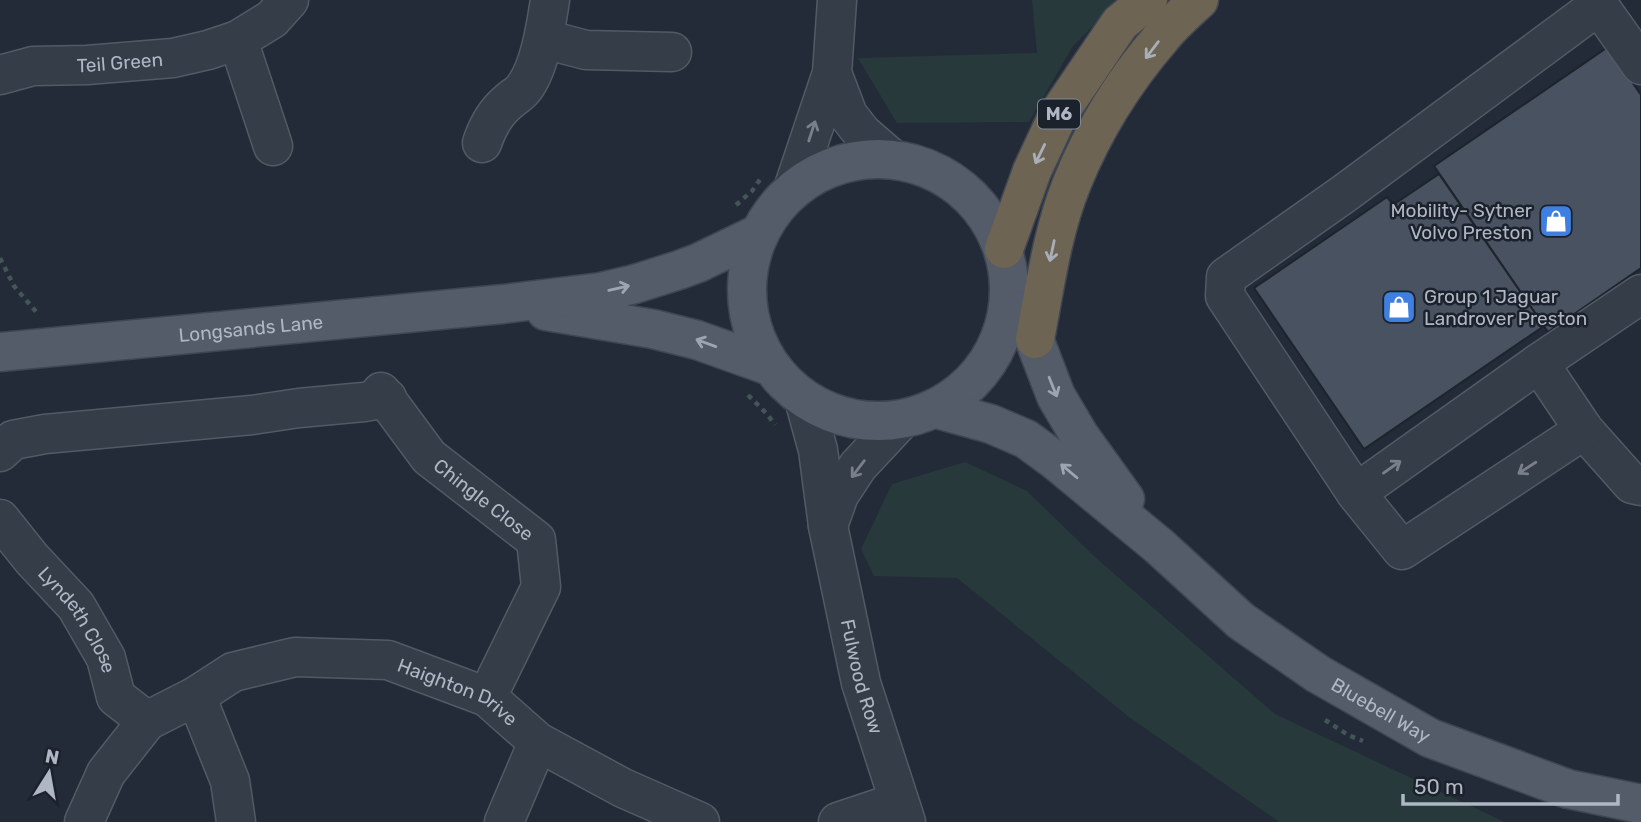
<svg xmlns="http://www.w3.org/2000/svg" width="1641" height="822" viewBox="0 0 1641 822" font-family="Rubik,sans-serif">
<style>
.green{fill:#27393a}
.building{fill:#485261;stroke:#1d242e;stroke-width:2}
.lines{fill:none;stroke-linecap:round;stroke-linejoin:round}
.minor-casing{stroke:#535a65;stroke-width:41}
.major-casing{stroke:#3f4651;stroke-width:41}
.highway-casing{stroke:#404752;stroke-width:41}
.path{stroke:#445558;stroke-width:4.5;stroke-dasharray:5 5;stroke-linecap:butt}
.minor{stroke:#353d48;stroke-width:38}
.major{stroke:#535c68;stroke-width:38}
.highway{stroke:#6d6453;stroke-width:38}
.oneway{stroke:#a9afb9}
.oneway2{stroke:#79808c}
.oneway3{stroke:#9da5b2}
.labels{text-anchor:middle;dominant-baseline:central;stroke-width:5;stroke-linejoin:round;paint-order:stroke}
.shield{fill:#1b222c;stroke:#838a96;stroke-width:2}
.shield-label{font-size:18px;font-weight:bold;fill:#b0b7c4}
.street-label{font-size:19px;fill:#b0b7c4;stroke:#1b222c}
.poi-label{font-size:19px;fill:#b0b7c4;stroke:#1b222c;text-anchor:end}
</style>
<rect width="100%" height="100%" fill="#222b37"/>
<g class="green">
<path d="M 1032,0 L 1119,0 L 1073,46 L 1029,122 L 897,123 L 858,58 L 1037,53 Z"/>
<path d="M 965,462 L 1027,491 L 1095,557 L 1275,714 L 1505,822 L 1279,822 L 1129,717 L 957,578 L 874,576 L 861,549 L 892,484 Z"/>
</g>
<g class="building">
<path d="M 1608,47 L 1641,95 L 1641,268 L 1548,332 L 1434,166 Z"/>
<path d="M 1439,174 L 1544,326 L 1364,449 L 1254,288 L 1387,197 L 1393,205 Z"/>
</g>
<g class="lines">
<g class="minor-casing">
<g id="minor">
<path d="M 1595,0 L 1641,65"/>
<path d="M 544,39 L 586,50 L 672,52"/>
<path d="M 238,40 L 273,146"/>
<path d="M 832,73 L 848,115 L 862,133 L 892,159"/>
<path id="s1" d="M 0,75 L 33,66 L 87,65 L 173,58 L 208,50 L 238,40 L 272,19 L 289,0"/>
<path d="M 482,143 C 487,128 496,112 508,102 C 513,97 520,94 524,88 C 540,67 546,26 550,0"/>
<path d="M 793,189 L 832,73 L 837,0"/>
<path d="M 1539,363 L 1584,430 L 1632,484 L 1641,486"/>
<path id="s2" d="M 381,392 L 429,457 L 536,540 L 541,587 L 487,697"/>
<path id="s3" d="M 804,399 L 818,450 L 828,526 L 861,683 L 906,822"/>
<path d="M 1584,430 L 1402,550 L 1356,493 L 1539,363 L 1641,294"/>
<path d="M 0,452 L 13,440 L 45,434 L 252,415 L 299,408 L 364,402 L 387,398"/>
<path d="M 1356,493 L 1225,296 L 1226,277 L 1345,193 L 1599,5"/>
<path id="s4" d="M 0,519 L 32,559 L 76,606 L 106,658 L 116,697 L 147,721"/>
<path d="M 828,526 L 839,495 L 858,466 L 901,420"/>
<path d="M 196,696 L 230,781 L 236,822"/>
<path id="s5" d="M 84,822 L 106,773 L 147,721 L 196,696 L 233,672 L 295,657 L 388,660 L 487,697 L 538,742 L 623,788 L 700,822"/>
<path d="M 504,822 L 538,742"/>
<path d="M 838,822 L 898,802"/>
</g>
</g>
<g class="major-casing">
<g id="major">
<circle cx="878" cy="290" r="131"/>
<path d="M 1023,310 L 1056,396 L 1079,435 L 1125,499"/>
<path d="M 546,311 L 653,329 L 697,340 L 770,366"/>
<path id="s6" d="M 0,352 L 503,304 L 601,292 L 635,284 L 679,270 L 698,263 L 758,234"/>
<path id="s7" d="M 937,409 L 991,424 L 1026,439 L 1056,461 L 1159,546 L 1241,621 L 1318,674 L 1430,738 L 1568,789 L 1641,804"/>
</g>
</g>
<g class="highway-casing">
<g id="highway">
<path d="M 1004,249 L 1032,171 L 1059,113 L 1120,23 L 1148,0"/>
<path d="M 1035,339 C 1045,287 1052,232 1072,183 C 1093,131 1124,81 1161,38 C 1172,24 1186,12 1199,0"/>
</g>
</g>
<g class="path">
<path d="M 736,205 L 752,191 L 761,178"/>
<path d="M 0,258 L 14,286 L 38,314"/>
<path d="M 748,395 L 767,414 L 775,425"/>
<path d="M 1325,720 L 1348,735 L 1363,741"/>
</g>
<use href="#minor" class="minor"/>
<use href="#major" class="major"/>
<use href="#highway" class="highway"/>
</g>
<defs><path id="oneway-shaft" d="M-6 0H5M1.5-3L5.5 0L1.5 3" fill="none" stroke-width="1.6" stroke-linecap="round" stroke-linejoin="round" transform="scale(1.75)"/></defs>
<g class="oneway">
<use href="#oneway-shaft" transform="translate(1152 50) rotate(127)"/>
<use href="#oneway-shaft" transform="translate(1040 154) rotate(116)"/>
<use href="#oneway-shaft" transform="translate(1052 251) rotate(102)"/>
</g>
<g class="oneway2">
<use href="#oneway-shaft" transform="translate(812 131) rotate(-72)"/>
<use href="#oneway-shaft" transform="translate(1392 467) rotate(-35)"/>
<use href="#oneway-shaft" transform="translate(1527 468) rotate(147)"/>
<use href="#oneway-shaft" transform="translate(858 469) rotate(127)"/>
</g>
<g class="oneway3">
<use href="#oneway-shaft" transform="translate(619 288) rotate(-13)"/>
<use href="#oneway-shaft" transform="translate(706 343) rotate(-160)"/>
<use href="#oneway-shaft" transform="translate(1053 387) rotate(68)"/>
<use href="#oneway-shaft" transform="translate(1069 471) rotate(-140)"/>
</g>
<defs>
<g id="shop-square" transform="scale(1.75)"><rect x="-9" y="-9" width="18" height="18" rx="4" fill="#3f7fe0" stroke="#1b222c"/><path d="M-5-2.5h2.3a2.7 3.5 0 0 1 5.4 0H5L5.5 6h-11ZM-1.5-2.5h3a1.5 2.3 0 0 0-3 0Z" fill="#fff"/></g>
</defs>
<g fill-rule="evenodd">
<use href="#shop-square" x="1556" y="221"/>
<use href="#shop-square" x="1399" y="307"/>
</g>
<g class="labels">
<rect class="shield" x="1038" y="99.5" width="42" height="29" rx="5"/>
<g class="shield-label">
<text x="1059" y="114">M6</text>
</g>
<g class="street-label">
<text stroke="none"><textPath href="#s1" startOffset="121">Teil Green</textPath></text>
<text stroke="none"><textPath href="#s6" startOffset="252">Longsands Lane</textPath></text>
<text stroke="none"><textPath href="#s2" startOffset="150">Chingle Close</textPath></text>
<text stroke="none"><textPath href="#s4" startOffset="128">Lyndeth Close</textPath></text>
<text stroke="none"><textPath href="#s3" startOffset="284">Fulwood Row</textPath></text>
<text stroke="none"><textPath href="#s5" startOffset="453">Haighton Drive</textPath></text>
<text stroke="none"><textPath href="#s7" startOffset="542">Bluebell Way</textPath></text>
</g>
<g class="poi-label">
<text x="1532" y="210">Mobility- Sytner<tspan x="1532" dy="22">Volvo Preston</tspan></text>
<text x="1424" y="296" text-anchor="start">Group 1 Jaguar<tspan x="1424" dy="22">Landrover Preston</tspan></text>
</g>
</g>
<g transform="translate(49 773) rotate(11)" stroke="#1b222c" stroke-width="5" paint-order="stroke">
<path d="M0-5L12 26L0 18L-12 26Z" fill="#b0b7c4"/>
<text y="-10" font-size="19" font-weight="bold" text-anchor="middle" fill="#b0b7c4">N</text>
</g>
<path d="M1403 794v10h215v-10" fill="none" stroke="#b0b7c4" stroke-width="3.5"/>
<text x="1414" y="794" font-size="21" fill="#b0b7c4" stroke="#1b222c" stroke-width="5" paint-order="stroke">50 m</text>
</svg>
